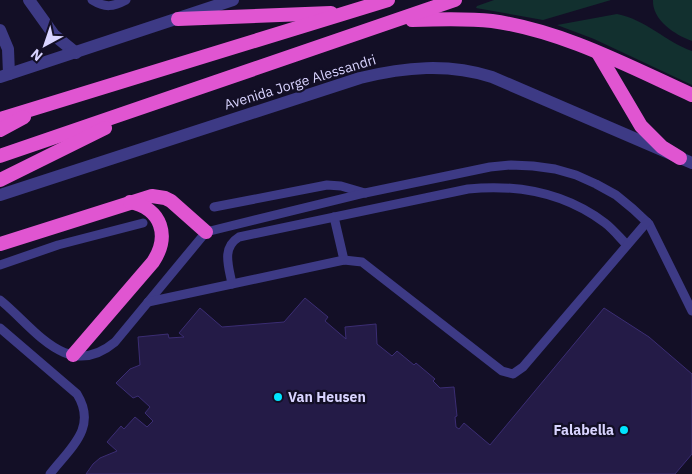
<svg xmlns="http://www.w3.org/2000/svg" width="692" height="474" viewBox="0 0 692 474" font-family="'IBM Plex Sans',sans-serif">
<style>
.green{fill:#12302f}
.building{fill:#241b47;stroke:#3b2d73}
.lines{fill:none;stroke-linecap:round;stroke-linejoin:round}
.service{stroke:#3d3a85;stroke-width:9}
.minor{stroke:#3d3a85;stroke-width:12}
.tertiary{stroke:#3d3a85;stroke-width:12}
.trunk{stroke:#e055d1;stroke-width:14}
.poi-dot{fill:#00e5ff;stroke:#130f26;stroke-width:2}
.labels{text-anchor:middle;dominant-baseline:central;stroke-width:4.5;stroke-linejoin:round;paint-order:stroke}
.street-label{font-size:14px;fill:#d9d4ff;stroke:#130f26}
.poi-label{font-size:14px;font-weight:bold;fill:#d9d4ff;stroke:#130f26;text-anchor:start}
</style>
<rect width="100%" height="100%" fill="#130f26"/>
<g class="green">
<path d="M 494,0 L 611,0 L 543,20 L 476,8 L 477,6 Z"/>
<path d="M 653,0 L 692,0 L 692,41 C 675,35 652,20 653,0 Z"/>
<path d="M 617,14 C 645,19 666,42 692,51 L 692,85 L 594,39 L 557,25 Z"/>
</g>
<path class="building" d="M 305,298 L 328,317 L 325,321 L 346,339 L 345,327 L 376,324 L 377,344 L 392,356 L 397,351 L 414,365 L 416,363 L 435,379 L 433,381 L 440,388 L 454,387 L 457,416 L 455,417 L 456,427 L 459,429 L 464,423 L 490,445 L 604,308 L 649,337 L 692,374 L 692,454 L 675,474 L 86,474 L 93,464 L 100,458 L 117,451 L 107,442 L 121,426 L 124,429 L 135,417 L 147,427 L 153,421 L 145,413 L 150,407 L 138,396 L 133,398 L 116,383 L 130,369 L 140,365 L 138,337 L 168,334 L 169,338 L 184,337 L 179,333 L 200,308 L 222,327 L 284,322 Z"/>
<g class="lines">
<g class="service">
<path d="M 92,0 C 105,8 113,7 126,0"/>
<path d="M 214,207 L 327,185 L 341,186 L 365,193"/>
<path d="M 334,217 L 344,260"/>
<path d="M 0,265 L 58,245 L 143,223"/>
<path d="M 232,284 C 229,267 221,248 239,237 L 468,189 C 517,184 565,193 605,223 C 613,229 620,238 627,245"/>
<path d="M 0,300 C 34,327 67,382 115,342 L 206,232 L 365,193 L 490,167 L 511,165 L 533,166 L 555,169 L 576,175 L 596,184 L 616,195 L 633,209 L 649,224 L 692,311"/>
<path d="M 148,302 L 344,260 L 362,262 L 502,371 L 513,374 L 523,367 L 647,222"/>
<path d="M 0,328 L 77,394 C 98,428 70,448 50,474"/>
</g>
<path class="minor" d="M 0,195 L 360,78 C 405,67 448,63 492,77 L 692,163"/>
<g class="tertiary">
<path d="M 29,0 L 54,35 L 76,53"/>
<path d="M 0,30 L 8,49 L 9,74"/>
<path d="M 0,77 L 233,0"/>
</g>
<g class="trunk">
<path d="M 178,19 L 331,13"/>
<path d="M 412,20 C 439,19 466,18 492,21 C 563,31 628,66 692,95"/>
<path d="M 598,53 L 641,126 L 662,147 L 680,158"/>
<path d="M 0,119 L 388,0"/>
<path d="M 0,130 L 24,117"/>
<path d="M 0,156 L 455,0"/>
<path d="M 0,180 L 105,128"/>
<path d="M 0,244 L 152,196 L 165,198 L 171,201 L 206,232"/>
<path d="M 73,355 L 153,262 C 170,236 162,209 130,202"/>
</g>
</g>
<g class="poi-dot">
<circle cx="278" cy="397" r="5"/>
<circle cx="624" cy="430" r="5"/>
</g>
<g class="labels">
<g class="street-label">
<text transform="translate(300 82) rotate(-17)">Avenida Jorge Alessandri</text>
</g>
<g class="poi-label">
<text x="288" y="397">Van Heusen</text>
<text x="614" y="430" text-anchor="end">Falabella</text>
</g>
</g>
<g transform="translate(45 45) rotate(220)" stroke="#130f26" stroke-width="4" paint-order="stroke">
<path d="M0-4L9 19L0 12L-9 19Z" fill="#d9d4ff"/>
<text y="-8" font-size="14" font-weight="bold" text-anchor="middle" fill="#d9d4ff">N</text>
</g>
</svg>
